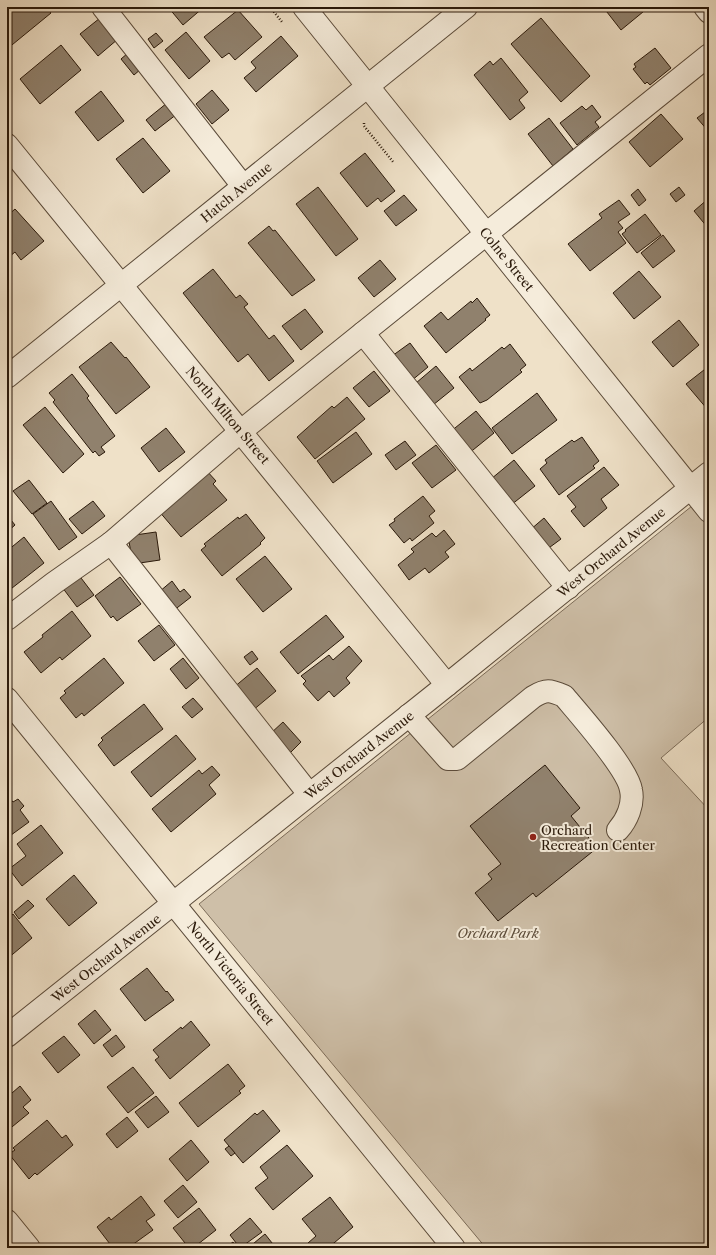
<svg xmlns="http://www.w3.org/2000/svg" width="716" height="1255" viewBox="0 0 716 1255" font-family="'Libre Caslon Text',serif">
<style>
.green{fill:#cebfa8;stroke:#7c6c59}
.building{fill:#90816d;stroke:#2a190a}
.lines{fill:none;stroke-linecap:round;stroke-linejoin:round}
.minor-casing{stroke:#5b4b3a;stroke-width:24}
.path{stroke:#2a190a;stroke-width:2.5;stroke-dasharray:1 2;stroke-linecap:butt}
.minor{stroke:#f5ecdb;stroke-width:22}
.poi-dot{fill:#8f2418;stroke:#f5ecdb;stroke-width:1.5}
.labels{text-anchor:middle;dominant-baseline:central;stroke-width:4;stroke-linejoin:round;paint-order:stroke}
.street-label{font-size:13px;fill:#2a190a;stroke:#f5ecdb}
.poi-label{font-size:13px;fill:#2a190a;stroke:#f5ecdb;text-anchor:start}
.park-label{font-size:13px;font-style:italic;fill:#5b4b39;stroke:#f5ecdb}
</style>
<rect width="100%" height="100%" fill="#efe1c8"/>
<filter id="stains"><feTurbulence type="fractalNoise" baseFrequency=".005" numOctaves="4"/><feColorMatrix values="0 0 0 0 .2 0 0 0 0 .09 0 0 0 0 .02 0 0 0 .5 -.17"/></filter>
<radialGradient id="worn" r=".72"><stop offset=".6" stop-color="#630" stop-opacity="0"/><stop offset="1" stop-color="#630" stop-opacity=".3"/></radialGradient>
<path class="green" d="M 692,506 L 709,527 L 709,717 L 661,758 L 709,810 L 709,1243 L 705,1248 L 486,1248 L 199,904 Z"/>
<g class="building">
<path d="M 11,7 L 40,7 L 42,9 L 46,7 L 51,13 L 7,49 L 7,11 Z"/>
<path d="M 168,7 L 204,7 L 183,25 Z"/>
<path d="M 603,7 L 649,7 L 621,30 Z"/>
<path d="M 238,10 L 262,37 L 235,60 L 229,53 L 222,58 L 204,37 Z"/>
<path d="M 100,18 L 118,39 L 98,56 L 80,34 Z"/>
<path d="M 541,18 L 590,76 L 561,102 L 511,44 Z"/>
<path d="M 186,32 L 210,61 L 189,79 L 165,50 Z"/>
<path d="M 156,33 L 163,41 L 154,48 L 148,39 Z"/>
<path d="M 281,36 L 298,56 L 256,92 L 244,78 L 256,68 L 251,62 Z"/>
<path d="M 61,45 L 81,70 L 40,104 L 20,79 Z"/>
<path d="M 655,48 L 671,68 L 650,85 L 647,82 L 645,84 L 633,69 L 636,67 L 634,64 Z"/>
<path d="M 128,53 L 141,69 L 134,75 L 121,59 Z"/>
<path d="M 501,58 L 528,92 L 519,100 L 525,108 L 510,120 L 474,75 L 490,61 L 493,65 Z"/>
<path d="M 212,90 L 229,110 L 212,124 L 196,104 Z"/>
<path d="M 101,91 L 124,121 L 98,141 L 75,112 Z"/>
<path d="M 167,103 L 177,114 L 155,131 L 146,120 Z"/>
<path d="M 592,105 L 601,117 L 595,122 L 599,127 L 577,145 L 560,123 L 582,106 L 586,110 Z"/>
<path d="M 709,109 L 709,132 L 697,118 Z"/>
<path d="M 661,114 L 683,139 L 650,167 L 629,142 Z"/>
<path d="M 549,118 L 573,149 L 553,166 L 528,134 Z"/>
<path d="M 143,138 L 170,171 L 143,193 L 116,159 Z"/>
<path d="M 365,153 L 395,191 L 381,202 L 378,198 L 367,207 L 340,173 Z"/>
<path d="M 318,187 L 358,239 L 336,256 L 296,204 Z"/>
<path d="M 679,187 L 685,195 L 676,202 L 670,194 Z"/>
<path d="M 638,189 L 646,200 L 639,206 L 631,195 Z"/>
<path d="M 404,195 L 417,210 L 396,226 L 384,211 Z"/>
<path d="M 709,198 L 709,227 L 708,228 L 694,211 Z"/>
<path d="M 619,200 L 630,214 L 618,222 L 623,228 L 618,232 L 626,243 L 590,271 L 568,244 L 602,218 L 599,214 Z"/>
<path d="M 15,209 L 44,241 L 21,260 L 15,252 L 9,257 L 7,254 L 7,216 Z"/>
<path d="M 645,214 L 661,235 L 637,253 L 622,234 L 626,231 L 625,230 Z"/>
<path d="M 269,226 L 273,231 L 275,230 L 315,280 L 292,296 L 248,243 Z"/>
<path d="M 663,235 L 675,251 L 653,268 L 641,253 Z"/>
<path d="M 380,260 L 396,279 L 374,297 L 358,278 Z"/>
<path d="M 213,269 L 236,298 L 240,295 L 248,304 L 244,307 L 269,339 L 274,335 L 294,361 L 269,381 L 248,354 L 238,362 L 183,293 Z"/>
<path d="M 639,271 L 661,297 L 634,319 L 613,293 Z"/>
<path d="M 477,298 L 490,315 L 485,319 L 486,320 L 446,353 L 424,326 L 441,312 L 448,320 L 471,301 L 472,303 Z"/>
<path d="M 305,309 L 323,332 L 301,350 L 282,326 Z"/>
<path d="M 679,320 L 699,345 L 673,367 L 652,342 Z"/>
<path d="M 111,342 L 125,358 L 126,357 L 150,387 L 116,414 L 79,367 Z"/>
<path d="M 410,343 L 428,367 L 411,381 L 392,356 Z"/>
<path d="M 510,344 L 526,365 L 520,370 L 522,372 L 487,400 L 480,403 L 459,377 L 470,368 L 472,371 L 502,347 L 504,349 Z"/>
<path d="M 436,366 L 454,388 L 433,405 L 416,383 Z"/>
<path d="M 709,366 L 709,409 L 708,410 L 686,384 Z"/>
<path d="M 374,371 L 390,391 L 369,407 L 353,388 Z"/>
<path d="M 72,374 L 89,396 L 87,398 L 115,436 L 101,447 L 105,452 L 99,456 L 95,451 L 93,453 L 53,402 L 55,400 L 49,393 Z"/>
<path d="M 537,393 L 557,420 L 512,454 L 492,428 Z"/>
<path d="M 347,397 L 365,419 L 315,459 L 297,437 L 332,406 L 334,408 Z"/>
<path d="M 45,407 L 84,454 L 63,473 L 23,425 Z"/>
<path d="M 476,411 L 494,433 L 468,454 L 450,432 Z"/>
<path d="M 166,428 L 185,452 L 159,472 L 141,448 Z"/>
<path d="M 356,432 L 372,454 L 333,483 L 317,461 Z"/>
<path d="M 582,437 L 599,461 L 593,466 L 595,468 L 559,495 L 540,469 L 547,463 L 545,460 L 572,440 L 574,442 Z"/>
<path d="M 405,441 L 416,455 L 396,470 L 385,455 Z"/>
<path d="M 436,445 L 456,470 L 432,488 L 412,463 Z"/>
<path d="M 7,449 L 11,454 L 7,458 Z"/>
<path d="M 514,460 L 535,486 L 511,505 L 491,479 Z"/>
<path d="M 604,467 L 619,485 L 601,499 L 607,508 L 584,527 L 571,511 L 576,507 L 567,496 Z"/>
<path d="M 206,470 L 216,481 L 213,484 L 227,500 L 181,537 L 158,510 Z"/>
<path d="M 29,480 L 47,503 L 32,514 L 13,491 Z"/>
<path d="M 423,496 L 435,511 L 429,516 L 434,523 L 412,541 L 410,538 L 404,543 L 389,525 L 395,521 L 394,519 Z"/>
<path d="M 51,501 L 77,537 L 59,550 L 33,514 Z"/>
<path d="M 93,501 L 105,516 L 82,534 L 69,519 Z"/>
<path d="M 246,514 L 265,538 L 260,543 L 261,544 L 222,576 L 201,550 L 206,546 L 204,544 L 238,517 L 239,519 Z"/>
<path d="M 7,515 L 15,525 L 7,532 Z"/>
<path d="M 544,518 L 561,539 L 546,550 L 530,530 Z"/>
<path d="M 444,530 L 455,544 L 445,552 L 449,557 L 429,573 L 425,568 L 409,580 L 398,565 L 414,552 L 411,549 L 432,533 L 436,537 Z"/>
<path d="M 156,532 L 160,560 L 133,564 L 128,536 Z"/>
<path d="M 24,537 L 44,563 L 7,592 L 7,551 Z"/>
<path d="M 265,556 L 292,589 L 263,612 L 236,579 Z"/>
<path d="M 78,574 L 94,595 L 77,607 L 62,587 Z"/>
<path d="M 120,577 L 141,604 L 117,621 L 113,616 L 111,618 L 95,596 Z"/>
<path d="M 172,581 L 180,592 L 184,589 L 191,597 L 173,611 L 159,592 Z"/>
<path d="M 72,611 L 91,636 L 62,660 L 60,657 L 41,673 L 24,652 L 43,637 L 42,635 Z"/>
<path d="M 326,615 L 344,637 L 298,674 L 280,652 Z"/>
<path d="M 159,625 L 175,645 L 154,661 L 138,641 Z"/>
<path d="M 349,646 L 362,661 L 346,678 L 350,683 L 334,697 L 329,691 L 318,701 L 303,684 L 306,681 L 301,676 L 329,655 L 333,660 Z"/>
<path d="M 252,651 L 258,659 L 250,665 L 244,657 Z"/>
<path d="M 104,658 L 124,683 L 84,716 L 82,713 L 76,718 L 60,698 L 66,693 L 64,691 Z"/>
<path d="M 183,658 L 199,678 L 186,689 L 170,669 Z"/>
<path d="M 257,668 L 276,691 L 252,711 L 233,688 Z"/>
<path d="M 193,698 L 203,709 L 192,718 L 182,707 Z"/>
<path d="M 144,704 L 163,729 L 114,766 L 98,745 L 103,740 L 101,738 Z"/>
<path d="M 283,722 L 301,742 L 288,755 L 270,734 Z"/>
<path d="M 176,735 L 196,759 L 151,797 L 131,772 Z"/>
<path d="M 545,765 L 580,808 L 571,816 L 597,848 L 536,897 L 533,893 L 498,921 L 475,893 L 492,879 L 488,874 L 501,864 L 470,826 Z"/>
<path d="M 212,766 L 220,775 L 209,785 L 216,794 L 171,832 L 152,809 L 199,770 L 202,774 Z"/>
<path d="M 7,795 L 13,802 L 18,799 L 24,806 L 20,810 L 29,822 L 7,838 Z"/>
<path d="M 41,825 L 63,853 L 22,886 L 9,869 L 26,856 L 17,844 Z"/>
<path d="M 74,875 L 97,903 L 69,926 L 46,899 Z"/>
<path d="M 28,900 L 34,906 L 19,919 L 14,912 Z"/>
<path d="M 13,914 L 32,938 L 7,959 L 7,919 Z"/>
<path d="M 147,968 L 166,992 L 167,991 L 174,1000 L 145,1021 L 120,989 Z"/>
<path d="M 95,1010 L 111,1030 L 94,1044 L 78,1024 Z"/>
<path d="M 191,1021 L 210,1045 L 170,1079 L 155,1060 L 159,1057 L 153,1050 L 181,1027 L 182,1029 Z"/>
<path d="M 116,1035 L 125,1047 L 112,1057 L 103,1045 Z"/>
<path d="M 64,1036 L 80,1055 L 58,1073 L 42,1053 Z"/>
<path d="M 228,1064 L 245,1086 L 239,1091 L 241,1093 L 198,1127 L 179,1103 Z"/>
<path d="M 133,1067 L 154,1093 L 128,1113 L 107,1087 Z"/>
<path d="M 20,1086 L 31,1100 L 23,1107 L 29,1113 L 7,1131 L 7,1087 L 12,1093 Z"/>
<path d="M 156,1096 L 169,1112 L 148,1128 L 135,1112 Z"/>
<path d="M 263,1110 L 280,1131 L 243,1163 L 224,1140 L 255,1113 L 257,1115 Z"/>
<path d="M 127,1117 L 138,1131 L 117,1148 L 106,1134 Z"/>
<path d="M 47,1120 L 62,1138 L 66,1135 L 73,1145 L 37,1175 L 35,1173 L 29,1179 L 9,1154 L 15,1150 L 13,1148 Z"/>
<path d="M 191,1140 L 209,1162 L 187,1181 L 169,1159 Z"/>
<path d="M 287,1145 L 313,1176 L 273,1210 L 255,1188 L 268,1178 L 260,1167 Z"/>
<path d="M 229,1146 L 235,1153 L 231,1156 L 225,1149 Z"/>
<path d="M 183,1185 L 197,1202 L 178,1218 L 164,1201 Z"/>
<path d="M 141,1196 L 155,1215 L 146,1221 L 153,1230 L 128,1248 L 113,1248 L 97,1227 L 109,1217 L 111,1220 Z"/>
<path d="M 330,1197 L 353,1227 L 328,1248 L 312,1248 L 308,1243 L 316,1236 L 302,1219 Z"/>
<path d="M 199,1208 L 216,1230 L 193,1248 L 189,1248 L 173,1228 Z"/>
<path d="M 250,1218 L 262,1232 L 240,1248 L 230,1235 Z"/>
<path d="M 265,1234 L 276,1248 L 248,1248 Z"/>
<path d="M 233,1242 L 237,1248 L 225,1248 Z"/>
</g>
<g class="lines">
<g class="minor-casing">
<g id="minor">
<path d="M 103,7 L 243,186"/>
<path d="M 304,7 L 709,511"/>
<path d="M 705,7 L 709,12"/>
<path d="M 7,145 C 153,326 301,505 447,685"/>
<path d="M 363,333 L 568,588"/>
<path d="M 7,377 L 466,7"/>
<path d="M 111,543 L 309,794"/>
<path d="M 7,619 L 54,583 L 111,543 L 241,431 L 709,55"/>
<path d="M 7,699 L 454,1248"/>
<path d="M 409,715 L 448,759 L 457,759 L 533,697 C 546,689 550,690 564,696 C 580,715 628,769 631,790 C 634,804 627,820 618,830"/>
<path d="M 7,1036 L 447,685 L 709,473"/>
<path d="M 7,1221 L 29,1248"/>
</g>
</g>
<g class="path">
<path d="M 270,7 L 282,22"/>
<path d="M 364,123 L 364,126 L 394,163"/>
</g>
<use href="#minor" class="minor"/>
</g>
<circle class="poi-dot" cx="533" cy="837" r="4"/>
<g class="labels">
<g class="street-label">
<text transform="translate(236 192) rotate(-39)">Hatch Avenue</text>
<text transform="translate(507 259) rotate(51)">Colne Street</text>
<text transform="translate(228 415) rotate(50)">North Milton Street</text>
<text transform="translate(611 552) rotate(-39)">West Orchard Avenue</text>
<text transform="translate(359 755) rotate(-38)">West Orchard Avenue</text>
<text transform="translate(106 958) rotate(-38)">West Orchard Avenue</text>
<text transform="translate(231 973) rotate(51)">North Victoria Street</text>
</g>
<g class="poi-label">
<text x="541" y="830">Orchard<tspan x="541" dy="15">Recreation Center</tspan></text>
</g>
<g class="park-label">
<text x="498" y="933">Orchard Park</text>
</g>
</g>
<rect width="716" height="1255" fill="none" stroke="#efe1c8" stroke-width="24"/>
<rect x="8" y="8" width="700" height="1239" fill="none" stroke="#2a190a" stroke-width="2"/>
<rect x="12" y="12" width="692" height="1231" fill="none" stroke="#2a190a"/>
<rect width="100%" height="100%" filter="url(#stains)"/>
<rect width="100%" height="100%" fill="url(#worn)"/>
</svg>
